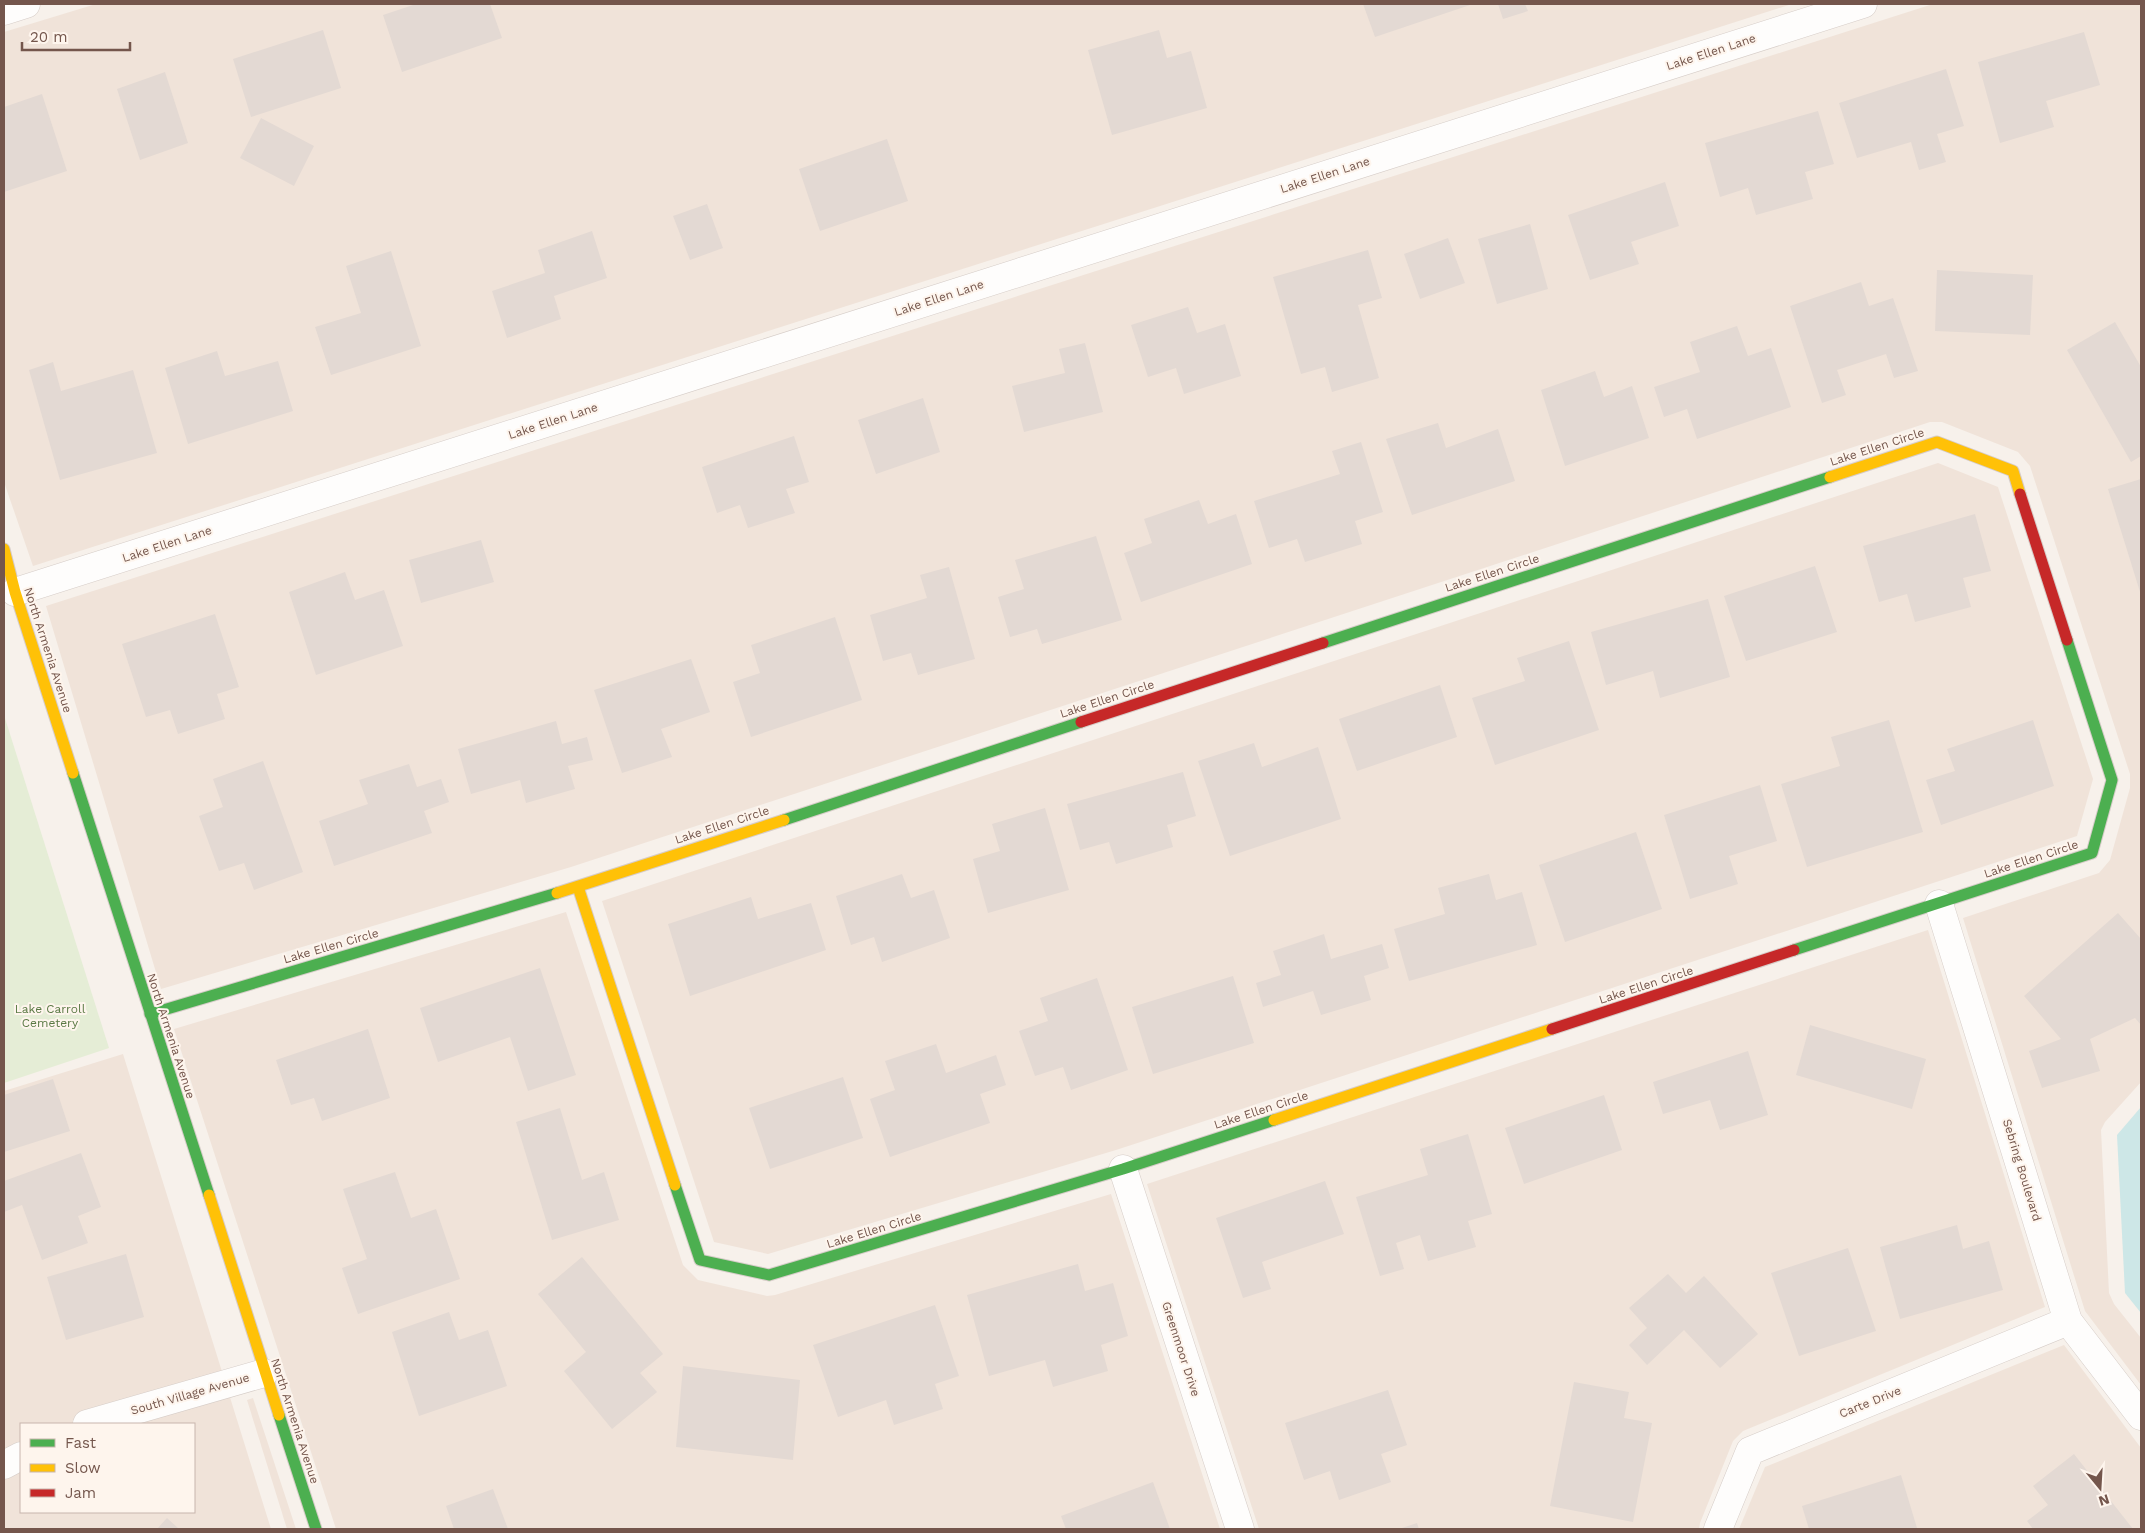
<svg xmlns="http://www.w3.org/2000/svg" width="2145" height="1533" viewBox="0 0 2145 1533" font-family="'Work Sans',sans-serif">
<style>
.residential{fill:#f0e3d9;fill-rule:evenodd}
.green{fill:#e5edd6}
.water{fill:#cde7e7}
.building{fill:#e3d9d3}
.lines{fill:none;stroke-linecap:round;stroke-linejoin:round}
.street-casing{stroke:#d6cdc8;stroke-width:29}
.fast-casing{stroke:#d6ccc8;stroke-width:13}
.slow-casing{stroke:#d6ccc8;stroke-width:13}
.jam-casing{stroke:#d6ccc8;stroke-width:13}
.street{stroke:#fefdfc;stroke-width:28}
.fast{stroke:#4caf50;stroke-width:11}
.slow{stroke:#ffc107;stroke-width:11}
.jam{stroke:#c62828;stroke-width:11}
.labels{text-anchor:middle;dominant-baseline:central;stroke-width:4;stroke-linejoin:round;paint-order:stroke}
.street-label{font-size:12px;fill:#74564c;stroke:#fef5ed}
.park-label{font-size:12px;fill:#5a7944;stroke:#fef5ed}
</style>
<rect width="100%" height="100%" fill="#f7f1eb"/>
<g class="residential">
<path d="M 96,4 L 1792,4 L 33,566 L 4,482 L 4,32 Z"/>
<path d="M 1933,4 L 2141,4 L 2141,1082 L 2105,1122 L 2101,1130 L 2109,1293 L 2114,1304 L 2141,1338 L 2141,1385 L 2085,1311 L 1963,918 L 2099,873 L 2110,860 L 2130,788 L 2130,774 L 2030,466 L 2018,452 L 1942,422 L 1930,422 L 571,867 L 161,989 L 46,606 Z"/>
<path d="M 1938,463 L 1998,487 L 2093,779 L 2077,836 L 1116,1150 L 768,1254 L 714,1242 L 602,901 Z"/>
<path d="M 566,912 L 683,1265 L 698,1280 L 767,1296 L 775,1295 L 1111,1194 L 1220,1529 L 336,1529 L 174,1029 Z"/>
<path d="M 1928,930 L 2045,1307 L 1743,1431 L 1733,1441 L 1700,1523 L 1699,1529 L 1259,1529 L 1147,1184 Z"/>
<path d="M 123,1054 L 271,1529 L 4,1529 L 4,1091 ZM 21,1424 L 194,1424 L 194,1512 L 21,1512 Z"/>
<path d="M 2064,1345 L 2141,1448 L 2141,1529 L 1739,1529 L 1765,1467 Z"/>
<path d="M 253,1398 L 296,1529 L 287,1529 L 247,1400 Z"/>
</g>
<path class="green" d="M 4,715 L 109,1048 L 4,1083 Z"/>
<path class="water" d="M 2141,1107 L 2141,1313 L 2125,1293 L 2117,1135 Z"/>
<g class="building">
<path d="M 416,4 L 490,4 L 502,38 L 402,72 L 383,15 Z"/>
<path d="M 1363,4 L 1473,4 L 1375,37 Z"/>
<path d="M 1498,4 L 1525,4 L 1528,11 L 1503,19 Z"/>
<path d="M 323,30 L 341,88 L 251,117 L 233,59 Z"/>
<path d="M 1159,30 L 1167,58 L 1191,51 L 1207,108 L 1112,135 L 1088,50 Z"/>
<path d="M 2084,32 L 2100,85 L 2046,101 L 2054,127 L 2000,143 L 1978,62 Z"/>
<path d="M 1946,69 L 1964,126 L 1937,134 L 1946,162 L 1919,170 L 1911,142 L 1857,158 L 1839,103 Z"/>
<path d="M 165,72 L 188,143 L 140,160 L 117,89 Z"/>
<path d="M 42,94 L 67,171 L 4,192 L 4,107 Z"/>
<path d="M 1818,111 L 1834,164 L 1805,172 L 1813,199 L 1756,215 L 1748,188 L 1720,197 L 1705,143 Z"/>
<path d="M 261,118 L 314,146 L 294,186 L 240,158 Z"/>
<path d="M 887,139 L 908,201 L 820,231 L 799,169 Z"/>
<path d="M 1665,182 L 1679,226 L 1631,242 L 1639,264 L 1590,280 L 1568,215 Z"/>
<path d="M 707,204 L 723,248 L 690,260 L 673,216 Z"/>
<path d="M 1530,224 L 1548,289 L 1497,304 L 1478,239 Z"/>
<path d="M 592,231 L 607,278 L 554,296 L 561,319 L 507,338 L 492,291 L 545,273 L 538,250 Z"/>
<path d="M 1448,238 L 1465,283 L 1420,299 L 1404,254 Z"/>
<path d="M 1368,250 L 1382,298 L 1358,305 L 1379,378 L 1332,392 L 1325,367 L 1301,374 L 1273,277 Z"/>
<path d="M 391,251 L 421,346 L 331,375 L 315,327 L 361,313 L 346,266 Z"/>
<path d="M 1937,270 L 2033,275 L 2030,335 L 1935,331 Z"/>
<path d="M 1861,282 L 1869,306 L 1893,298 L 1918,371 L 1894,378 L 1886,354 L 1837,370 L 1846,395 L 1822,403 L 1790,306 Z"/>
<path d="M 1188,307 L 1197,333 L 1225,324 L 1241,376 L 1184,394 L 1176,368 L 1148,377 L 1131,325 Z"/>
<path d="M 2115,322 L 2141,367 L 2141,456 L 2131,462 L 2067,350 Z"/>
<path d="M 1737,326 L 1748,356 L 1771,348 L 1791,407 L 1697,439 L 1687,409 L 1664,417 L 1654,387 L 1700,372 L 1690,342 Z"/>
<path d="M 1085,343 L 1103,412 L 1024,432 L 1012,386 L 1065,373 L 1059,349 Z"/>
<path d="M 217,351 L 225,376 L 278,361 L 293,411 L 188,444 L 165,368 Z"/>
<path d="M 53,362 L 61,391 L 133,370 L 157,453 L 60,480 L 29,370 Z"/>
<path d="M 1595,371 L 1604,397 L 1632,386 L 1649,438 L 1565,466 L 1541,390 Z"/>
<path d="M 923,398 L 940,452 L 876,474 L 858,420 Z"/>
<path d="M 1438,423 L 1446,448 L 1498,429 L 1515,481 L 1412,515 L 1386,439 Z"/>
<path d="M 794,436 L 809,482 L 786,489 L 795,513 L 748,528 L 740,505 L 717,513 L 702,467 Z"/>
<path d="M 1361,442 L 1383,512 L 1355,521 L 1362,544 L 1305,562 L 1297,539 L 1269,548 L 1254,501 L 1340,474 L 1332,451 Z"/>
<path d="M 2141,479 L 2141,595 L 2108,489 Z"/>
<path d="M 1199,500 L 1208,524 L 1236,514 L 1252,564 L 1141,602 L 1124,553 L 1152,543 L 1144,519 Z"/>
<path d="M 1975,514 L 1991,571 L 1963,578 L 1971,607 L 1915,622 L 1907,594 L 1879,602 L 1863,546 Z"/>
<path d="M 1096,536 L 1122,620 L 1042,644 L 1037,629 L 1010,637 L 998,597 L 1024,589 L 1015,560 Z"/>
<path d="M 481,540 L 494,582 L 421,603 L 409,560 Z"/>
<path d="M 1815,566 L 1837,632 L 1746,661 L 1724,596 Z"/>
<path d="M 949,567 L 975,659 L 918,675 L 911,653 L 883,661 L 870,615 L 927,598 L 920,575 Z"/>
<path d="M 345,572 L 355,600 L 384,590 L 403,646 L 316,675 L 289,592 Z"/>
<path d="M 1708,599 L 1730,677 L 1660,698 L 1653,671 L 1606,685 L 1591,632 Z"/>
<path d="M 215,614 L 239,687 L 217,694 L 225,719 L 178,734 L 170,710 L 146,717 L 122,644 Z"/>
<path d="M 835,617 L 862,700 L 751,737 L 733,682 L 760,673 L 751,645 Z"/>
<path d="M 1569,641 L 1599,730 L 1495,765 L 1472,698 L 1525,681 L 1517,658 Z"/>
<path d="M 691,659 L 710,712 L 661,729 L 672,757 L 622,773 L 594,690 Z"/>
<path d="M 1440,685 L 1457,737 L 1357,771 L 1339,719 Z"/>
<path d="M 1889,720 L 1923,832 L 1807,867 L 1781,784 L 1840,766 L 1831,737 Z"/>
<path d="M 2033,720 L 2054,786 L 1941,825 L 1926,780 L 1955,771 L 1947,749 Z"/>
<path d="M 556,721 L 562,744 L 587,737 L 593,760 L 568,766 L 575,789 L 526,803 L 520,780 L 471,794 L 458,749 Z"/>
<path d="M 1254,743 L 1262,767 L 1318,747 L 1341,819 L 1230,856 L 1198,761 Z"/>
<path d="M 263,761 L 303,872 L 254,890 L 244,863 L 219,871 L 199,816 L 223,807 L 213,779 Z"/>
<path d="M 409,764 L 417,787 L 441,779 L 449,802 L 424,811 L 432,833 L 334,866 L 319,821 L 368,804 L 359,780 Z"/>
<path d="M 1183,772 L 1196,816 L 1167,825 L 1173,847 L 1116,864 L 1109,842 L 1080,850 L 1067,804 Z"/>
<path d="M 1760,785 L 1777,841 L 1729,856 L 1738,884 L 1690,899 L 1664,815 Z"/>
<path d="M 1045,808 L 1069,890 L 988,913 L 973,859 L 1000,851 L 992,824 Z"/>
<path d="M 1636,832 L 1662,909 L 1565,942 L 1539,865 Z"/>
<path d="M 902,874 L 911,898 L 934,890 L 950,938 L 882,962 L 874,937 L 851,945 L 836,896 Z"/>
<path d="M 1489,874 L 1496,900 L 1522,892 L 1537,945 L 1409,981 L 1394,929 L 1445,914 L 1438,888 Z"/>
<path d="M 751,897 L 758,919 L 811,903 L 826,950 L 690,996 L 668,924 Z"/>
<path d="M 2118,913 L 2141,939 L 2141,1025 L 2135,1018 L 2090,1039 L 2100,1071 L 2042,1088 L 2029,1051 L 2061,1039 L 2024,996 Z"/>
<path d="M 1324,934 L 1331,959 L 1382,944 L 1389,968 L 1364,976 L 1371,1000 L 1321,1015 L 1313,991 L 1263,1007 L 1256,983 L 1281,975 L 1273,951 Z"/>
<path d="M 540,968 L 576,1075 L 528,1091 L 510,1037 L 438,1062 L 420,1008 Z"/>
<path d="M 1233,976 L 1254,1043 L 1153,1074 L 1132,1007 Z"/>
<path d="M 1097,978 L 1128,1070 L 1071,1090 L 1063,1067 L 1035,1076 L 1019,1031 L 1048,1021 L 1040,998 Z"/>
<path d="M 1810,1025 L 1926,1059 L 1912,1109 L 1796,1075 Z"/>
<path d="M 368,1029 L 390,1098 L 322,1121 L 314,1098 L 291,1105 L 276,1060 Z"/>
<path d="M 936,1044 L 946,1073 L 996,1055 L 1006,1085 L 980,1094 L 990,1123 L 890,1157 L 870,1099 L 895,1090 L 885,1061 Z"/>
<path d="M 1748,1051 L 1768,1115 L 1720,1130 L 1710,1100 L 1663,1114 L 1653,1082 Z"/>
<path d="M 843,1077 L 863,1138 L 770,1169 L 749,1108 Z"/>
<path d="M 53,1079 L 70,1131 L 4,1152 L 4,1095 Z"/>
<path d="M 1604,1095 L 1622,1150 L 1524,1184 L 1505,1128 Z"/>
<path d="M 560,1108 L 582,1180 L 604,1172 L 619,1220 L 552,1240 L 516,1122 Z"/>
<path d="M 1468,1134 L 1492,1214 L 1468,1221 L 1476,1247 L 1428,1261 L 1420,1235 L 1396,1243 L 1404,1269 L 1380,1276 L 1356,1197 L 1428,1175 L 1420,1149 Z"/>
<path d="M 81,1153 L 101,1207 L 78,1216 L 88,1243 L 42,1260 L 22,1205 L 4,1212 L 4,1181 Z"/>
<path d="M 395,1172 L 411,1218 L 436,1209 L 460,1279 L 358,1314 L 342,1268 L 367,1259 L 343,1189 Z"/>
<path d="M 1325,1181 L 1344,1234 L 1262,1262 L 1271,1289 L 1243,1298 L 1216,1218 Z"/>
<path d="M 1957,1225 L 1963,1249 L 1989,1241 L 2003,1290 L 1900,1319 L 1880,1247 Z"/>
<path d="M 1848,1248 L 1876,1331 L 1799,1356 L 1771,1273 Z"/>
<path d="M 126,1254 L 144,1317 L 66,1340 L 47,1277 Z"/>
<path d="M 582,1257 L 663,1354 L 640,1373 L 657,1392 L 612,1429 L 564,1371 L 586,1352 L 538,1294 Z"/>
<path d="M 1078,1264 L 1085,1291 L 1113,1283 L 1128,1336 L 1101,1345 L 1108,1371 L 1053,1387 L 1045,1360 L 989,1376 L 967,1295 Z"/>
<path d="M 1668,1274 L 1686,1293 L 1704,1276 L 1758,1334 L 1720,1368 L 1684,1330 L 1647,1365 L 1629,1345 L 1647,1328 L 1629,1308 Z"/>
<path d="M 935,1305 L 959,1376 L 935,1384 L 943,1409 L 894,1425 L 886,1400 L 838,1417 L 813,1345 Z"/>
<path d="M 449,1312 L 459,1340 L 488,1330 L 507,1386 L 419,1416 L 392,1332 Z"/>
<path d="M 683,1366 L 800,1380 L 793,1460 L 676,1447 Z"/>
<path d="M 1574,1382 L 1629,1392 L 1624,1418 L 1652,1423 L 1633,1522 L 1550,1506 Z"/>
<path d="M 1388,1390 L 1407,1445 L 1381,1454 L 1391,1482 L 1339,1500 L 1330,1471 L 1304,1480 L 1285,1423 Z"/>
<path d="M 2074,1454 L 2133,1529 L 2033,1529 L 2027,1521 L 2048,1505 L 2033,1486 Z"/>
<path d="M 1901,1475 L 1917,1528 L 1809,1529 L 1802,1506 Z"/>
<path d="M 1153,1482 L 1170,1529 L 1066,1529 L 1061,1516 Z"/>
<path d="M 493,1489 L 508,1529 L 454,1529 L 446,1506 Z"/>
<path d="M 167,1518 L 179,1529 L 157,1529 Z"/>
<path d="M 1417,1523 L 1419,1529 L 1399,1529 Z"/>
</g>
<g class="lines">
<g class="street-casing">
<g id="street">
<path d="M 4,11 L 26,4"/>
<path d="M 15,592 L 1863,4"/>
<path d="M 1939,904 L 2068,1321 L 2141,1416"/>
<path d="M 1123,1169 L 1240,1529"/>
<path d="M 87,1424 L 264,1373"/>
<path d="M 4,1465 L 21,1456"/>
<path d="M 1718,1529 L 1750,1451 L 2068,1321"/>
</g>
</g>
<g class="fast-casing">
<g id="fast">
<path d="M 1323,643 L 1830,477"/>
<path d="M 73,773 L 209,1195"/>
<path d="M 784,820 L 1081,722"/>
<path d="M 1794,950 L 2092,853 L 2112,780 L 2067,640"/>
<path d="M 150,1014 L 557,893"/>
<path d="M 675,1185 L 700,1260 L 769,1275 L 1123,1169 L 1274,1120"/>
<path d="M 279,1415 L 316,1529"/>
</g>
</g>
<g class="slow-casing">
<g id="slow">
<path d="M 1830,477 L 1937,442 L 2013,471 L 2020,494"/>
<path d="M 4,549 L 15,592 L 73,773"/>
<path d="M 578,887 L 675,1185"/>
<path d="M 557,893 L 784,820"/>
<path d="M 1274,1120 L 1552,1029"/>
<path d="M 209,1195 L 279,1415"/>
</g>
</g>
<g class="jam-casing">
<g id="jam">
<path d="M 2020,494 L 2067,640"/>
<path d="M 1081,722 L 1323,643"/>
<path d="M 1552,1029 L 1794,950"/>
</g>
</g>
<use href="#street" class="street"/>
<use href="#fast" class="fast"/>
<use href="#slow" class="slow"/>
<use href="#jam" class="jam"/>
</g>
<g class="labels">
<g class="street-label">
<text transform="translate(1711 52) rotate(-18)">Lake Ellen Lane</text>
<text transform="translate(1325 175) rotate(-18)">Lake Ellen Lane</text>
<text transform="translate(939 298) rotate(-18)">Lake Ellen Lane</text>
<text transform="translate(553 421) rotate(-18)">Lake Ellen Lane</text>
<text transform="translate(1877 447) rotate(-18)">Lake Ellen Circle</text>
<text transform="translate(167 544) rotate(-18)">Lake Ellen Lane</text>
<text transform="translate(1492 573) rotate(-18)">Lake Ellen Circle</text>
<text transform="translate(48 650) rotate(72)">North Armenia Avenue</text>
<text transform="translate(1107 699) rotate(-18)">Lake Ellen Circle</text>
<text transform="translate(722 825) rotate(-18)">Lake Ellen Circle</text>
<text transform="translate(2031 859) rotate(-18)">Lake Ellen Circle</text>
<text transform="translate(331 946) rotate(-16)">Lake Ellen Circle</text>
<text transform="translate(1646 985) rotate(-18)">Lake Ellen Circle</text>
<text transform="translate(171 1036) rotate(72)">North Armenia Avenue</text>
<text transform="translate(1261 1110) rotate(-18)">Lake Ellen Circle</text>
<text transform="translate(2022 1170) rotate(73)">Sebring Boulevard</text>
<text transform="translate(874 1230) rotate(-17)">Lake Ellen Circle</text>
<text transform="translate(1181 1349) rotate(72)">Greenmoor Drive</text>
<text transform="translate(190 1394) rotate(-16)">South Village Avenue</text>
<text transform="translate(1870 1402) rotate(-22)">Carte Drive</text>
<text transform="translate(295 1421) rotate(72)">North Armenia Avenue</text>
</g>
<g class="park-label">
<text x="50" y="1009">Lake Carroll<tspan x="50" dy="14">Cemetery</tspan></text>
</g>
</g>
<rect width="2145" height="1533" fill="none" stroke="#74564c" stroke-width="10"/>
<rect x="20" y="1423" width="175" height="90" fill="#fef5ed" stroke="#c7b5ad"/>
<rect x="30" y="1439" width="25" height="8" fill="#4caf50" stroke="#c7b5ad"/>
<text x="65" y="1448" font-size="15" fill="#74564c">Fast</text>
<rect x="30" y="1464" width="25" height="8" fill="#ffc107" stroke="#c7b5ad"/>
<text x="65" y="1473" font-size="15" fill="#74564c">Slow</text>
<rect x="30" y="1489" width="25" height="8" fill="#c62828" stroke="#c7b5ad"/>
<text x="65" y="1498" font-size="15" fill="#74564c">Jam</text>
<g transform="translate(2100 1488) rotate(162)" stroke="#fef5ed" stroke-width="4" paint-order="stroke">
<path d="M0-4L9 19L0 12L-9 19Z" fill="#74564c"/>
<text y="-8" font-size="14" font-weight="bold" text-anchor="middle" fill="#74564c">N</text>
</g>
<path d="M22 42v8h108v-8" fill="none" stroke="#74564c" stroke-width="2.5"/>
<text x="30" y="42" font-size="15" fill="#74564c" stroke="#fef5ed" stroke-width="4" paint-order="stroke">20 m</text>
</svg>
